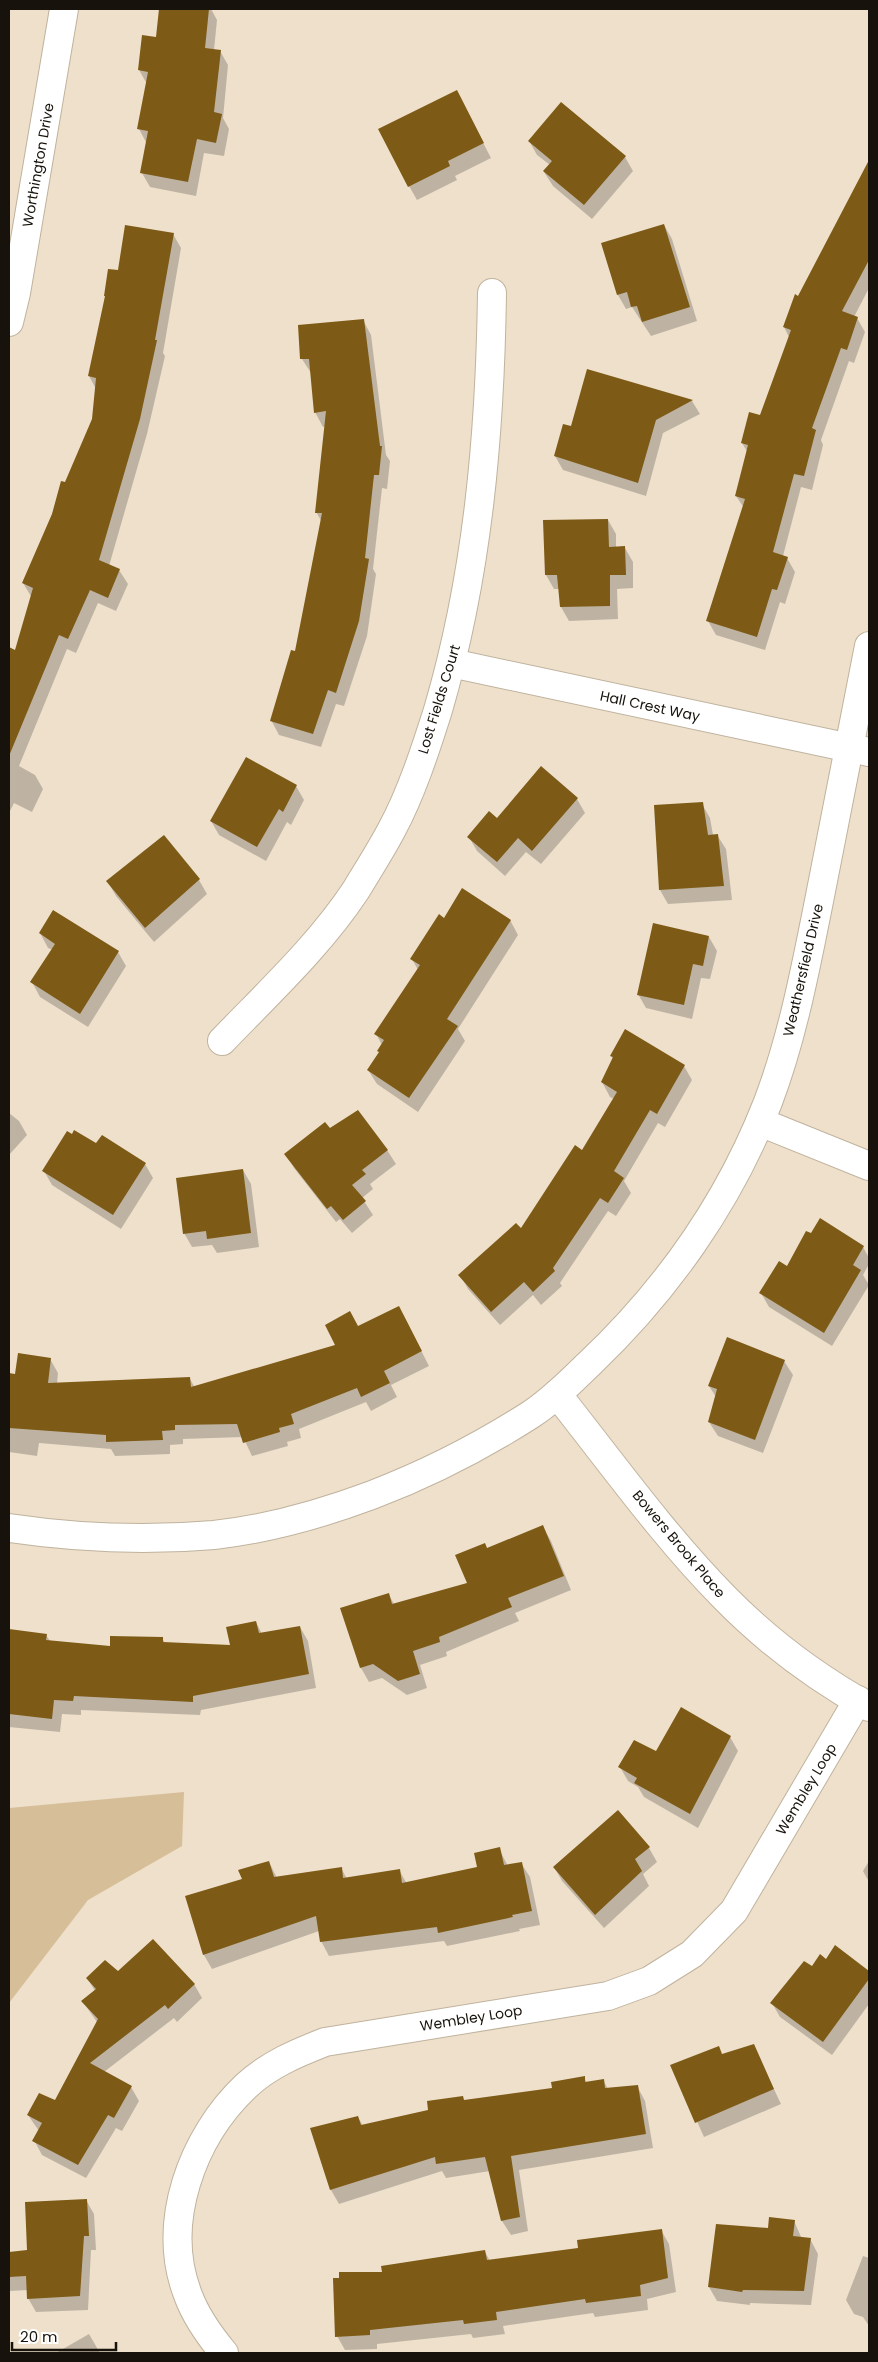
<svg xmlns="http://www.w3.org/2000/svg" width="878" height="2362" viewBox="0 0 878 2362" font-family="Poppins,sans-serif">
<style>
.green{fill:#d6be98}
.shadow{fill:#0003}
.building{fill:#7d5a15}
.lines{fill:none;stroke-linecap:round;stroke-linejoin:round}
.minor-casing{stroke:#c0b39e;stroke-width:30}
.minor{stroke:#fff;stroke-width:28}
.labels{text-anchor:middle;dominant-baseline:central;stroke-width:5;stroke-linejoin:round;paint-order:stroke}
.street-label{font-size:14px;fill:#17120b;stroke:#fff}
</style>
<rect width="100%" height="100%" fill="#eee0cb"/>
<path class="green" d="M 184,1792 L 182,1846 L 88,1900 L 9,2003 L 9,1808 Z"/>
<g class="shadow">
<path d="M 160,9 L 211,9 L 217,20 L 214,50 L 220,51 L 228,65 L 223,118 L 229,129 L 224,156 L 204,153 L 196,196 L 150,187 L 142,173 L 147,144 L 139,129 L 147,84 L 139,70 L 157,38 Z"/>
<path d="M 464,106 L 491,158 L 455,176 L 457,180 L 417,200 L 409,186 Z"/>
<path d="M 529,141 L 625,157 L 633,171 L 592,219 L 553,186 L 544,172 L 550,165 L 537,155 Z"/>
<path d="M 869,165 L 869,288 L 854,317 L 857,318 L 865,332 L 854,363 L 849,361 L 821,440 L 823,445 L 812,490 L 801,487 L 783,556 L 787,558 L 795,572 L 785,604 L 780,602 L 765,650 L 716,635 L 708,621 L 744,508 L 736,496 L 748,453 L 742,443 L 761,417 L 789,337 L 784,327 Z"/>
<path d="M 664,225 L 672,239 L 697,321 L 651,336 L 632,307 L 626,309 L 618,295 L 603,244 Z"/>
<path d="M 173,234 L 181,248 L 163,353 L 165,356 L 147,434 L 109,566 L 119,570 L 128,584 L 116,611 L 98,603 L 76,653 L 67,649 L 19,766 L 35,775 L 43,789 L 32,812 L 14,803 L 9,813 L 9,649 L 16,652 L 32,598 L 23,583 L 93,419 L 96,389 L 89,376 L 106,298 L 119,271 Z"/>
<path d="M 363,320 L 371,335 L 386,455 L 390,461 L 387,489 L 382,488 L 373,569 L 376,574 L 367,636 L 344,706 L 336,704 L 321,747 L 279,735 L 271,720 L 296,652 L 322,522 L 316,512 L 326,426 L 323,427 L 315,412 L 311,373 L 302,359 L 299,327 Z"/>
<path d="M 588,371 L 692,401 L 700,414 L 663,433 L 646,496 L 563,470 L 555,456 L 572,427 Z"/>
<path d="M 608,520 L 616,534 L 616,548 L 625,548 L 633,562 L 633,588 L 617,589 L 618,619 L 569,621 L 561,607 L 559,589 L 554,589 L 546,575 Z"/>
<path d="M 296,786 L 304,800 L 291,825 L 287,822 L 266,861 L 219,835 L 211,821 Z"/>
<path d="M 577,799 L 585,813 L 541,864 L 526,852 L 505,876 L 477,851 L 469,837 L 497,819 Z"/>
<path d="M 702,804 L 710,818 L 713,835 L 717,835 L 726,849 L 732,900 L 668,904 L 660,890 L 656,806 Z"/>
<path d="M 163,836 L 199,880 L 207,894 L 154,942 L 116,896 L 108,882 Z"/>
<path d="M 444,919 L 510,920 L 518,935 L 458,1029 L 465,1041 L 418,1112 L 377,1084 L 368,1070 L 380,1054 L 382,1045 L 376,1034 L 418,970 L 412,959 Z"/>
<path d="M 40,933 L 118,952 L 126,966 L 88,1027 L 40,997 L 32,982 L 53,950 L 48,948 Z"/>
<path d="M 709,937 L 717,951 L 710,979 L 701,978 L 692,1019 L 646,1008 L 638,994 Z"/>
<path d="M 611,1056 L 684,1066 L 692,1080 L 665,1127 L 658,1123 L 624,1181 L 631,1193 L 616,1216 L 608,1211 L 560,1283 L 562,1286 L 541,1305 L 533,1295 L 500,1325 L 468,1289 L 460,1275 L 521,1230 L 583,1152 L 614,1099 L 610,1097 L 602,1082 L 613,1059 Z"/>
<path d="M 357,1112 L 387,1150 L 396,1164 L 370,1184 L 373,1189 L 362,1198 L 373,1215 L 352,1233 L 340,1219 L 336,1222 L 294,1168 L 286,1154 Z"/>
<path d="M 9,1113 L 19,1121 L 27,1135 L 9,1155 Z"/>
<path d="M 97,1145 L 145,1164 L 153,1178 L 121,1229 L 52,1185 L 44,1171 Z"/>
<path d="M 243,1170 L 251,1184 L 259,1247 L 217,1253 L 212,1245 L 192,1247 L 184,1233 Z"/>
<path d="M 811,1235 L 863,1247 L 869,1258 L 869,1264 L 863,1275 L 869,1285 L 832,1346 L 769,1307 L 761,1293 L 788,1268 Z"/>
<path d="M 406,1321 L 429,1366 L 391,1385 L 397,1397 L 371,1411 L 366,1402 L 299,1429 L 301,1438 L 287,1442 L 288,1446 L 252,1456 L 243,1437 L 183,1439 L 183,1444 L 170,1445 L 170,1454 L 115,1456 L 111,1449 L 39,1443 L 37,1456 L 9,1452 L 9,1374 L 16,1375 L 50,1359 L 58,1373 L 57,1384 L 190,1379 L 195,1388 L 337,1346 L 359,1327 Z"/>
<path d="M 784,1361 L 793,1375 L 763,1453 L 718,1436 L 709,1422 L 716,1397 L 709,1386 Z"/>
<path d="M 543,1527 L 551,1541 L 571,1590 L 515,1613 L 519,1621 L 446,1652 L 447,1656 L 420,1665 L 427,1688 L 407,1695 L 382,1678 L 369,1682 L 361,1668 L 341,1608 L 389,1595 L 394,1604 L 468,1584 L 487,1549 Z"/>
<path d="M 256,1622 L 262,1634 L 300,1627 L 308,1641 L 316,1688 L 201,1710 L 200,1715 L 81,1710 L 81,1715 L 62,1714 L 60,1732 L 9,1727 L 9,1630 L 46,1635 L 50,1641 L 111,1648 L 162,1638 L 165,1643 L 231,1647 Z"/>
<path d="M 730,1737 L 738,1751 L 698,1828 L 644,1797 L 638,1787 L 628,1781 L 620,1767 L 657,1752 Z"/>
<path d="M 649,1848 L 657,1862 L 643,1874 L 649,1886 L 604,1928 L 562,1881 L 554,1867 Z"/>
<path d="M 499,1849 L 508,1866 L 521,1863 L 530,1877 L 540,1925 L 519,1929 L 520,1931 L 447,1946 L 444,1941 L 329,1956 L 321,1941 L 319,1931 L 212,1969 L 204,1955 L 186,1897 L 243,1880 L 269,1862 L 277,1878 L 341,1868 L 347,1879 L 399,1870 L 407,1884 L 479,1868 Z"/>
<path d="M 869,1861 L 869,1882 L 863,1871 Z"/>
<path d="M 836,1947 L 869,1972 L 869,2004 L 832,2055 L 780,2017 L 772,2003 L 812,1968 L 826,1960 Z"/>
<path d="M 118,1973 L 194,1984 L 202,1998 L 177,2022 L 174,2018 L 104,2072 L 131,2087 L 139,2101 L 122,2131 L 116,2128 L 86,2178 L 42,2155 L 34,2140 L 39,2131 L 28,2115 L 55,2101 L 97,2022 L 83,2002 L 95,1991 L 87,1978 Z"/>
<path d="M 753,2045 L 781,2104 L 704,2137 L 672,2066 L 722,2055 Z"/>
<path d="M 584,2077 L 587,2083 L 603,2080 L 608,2089 L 637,2086 L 645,2101 L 653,2148 L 519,2170 L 528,2231 L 511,2235 L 502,2221 L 490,2171 L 446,2178 L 442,2171 L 339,2204 L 331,2190 L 311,2129 L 358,2117 L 363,2126 L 465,2102 L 554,2089 Z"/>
<path d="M 86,2200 L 94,2214 L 96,2250 L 91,2250 L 88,2310 L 36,2312 L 28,2298 L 28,2290 L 9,2291 L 9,2253 L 28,2251 Z"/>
<path d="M 794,2221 L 802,2239 L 810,2239 L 818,2254 L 811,2305 L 750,2303 L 750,2305 L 717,2301 L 709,2287 L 769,2229 Z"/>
<path d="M 661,2230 L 669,2244 L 676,2292 L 647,2299 L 648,2310 L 595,2317 L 593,2313 L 503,2326 L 505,2334 L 473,2338 L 471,2334 L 377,2344 L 377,2349 L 345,2350 L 337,2336 L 383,2273 L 485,2252 L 490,2261 L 580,2249 Z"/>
<path d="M 863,2256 L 869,2258 L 869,2326 L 863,2317 L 854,2314 L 846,2300 Z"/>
<path d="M 89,2334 L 100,2353 L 56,2353 Z"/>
</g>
<g class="building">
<path d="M 159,9 L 209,9 L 205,48 L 221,50 L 214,112 L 222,114 L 216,143 L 197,139 L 188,182 L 140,173 L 148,131 L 137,129 L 148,72 L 138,70 L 142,35 L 156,37 Z"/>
<path d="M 457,90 L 484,143 L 448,161 L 450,166 L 408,187 L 378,129 Z"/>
<path d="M 561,102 L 626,156 L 584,205 L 543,171 L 552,161 L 528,141 Z"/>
<path d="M 869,160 L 869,260 L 842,311 L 858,317 L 847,350 L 841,348 L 812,428 L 816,430 L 804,476 L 794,474 L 773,552 L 788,557 L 777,590 L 772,589 L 757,637 L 706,621 L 745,499 L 735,496 L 748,445 L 741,443 L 749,412 L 760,415 L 791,330 L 783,327 L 795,294 L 798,296 Z"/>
<path d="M 664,224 L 690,307 L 642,322 L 637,306 L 631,307 L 627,292 L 617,295 L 601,243 Z"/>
<path d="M 125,225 L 174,233 L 155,340 L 157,340 L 140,419 L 99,560 L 120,569 L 108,598 L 90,590 L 68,639 L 59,635 L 9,756 L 9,647 L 15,650 L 33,588 L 22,583 L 52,514 L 61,481 L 65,482 L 92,419 L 96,378 L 88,376 L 105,296 L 104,296 L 108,269 L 118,270 Z"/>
<path d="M 364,319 L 380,446 L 382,446 L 379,475 L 374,475 L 365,558 L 369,559 L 359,621 L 336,693 L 328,690 L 313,734 L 270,721 L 291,650 L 295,651 L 322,513 L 315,513 L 326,411 L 314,413 L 309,359 L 300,359 L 298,325 Z"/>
<path d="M 587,369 L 693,400 L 656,420 L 638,483 L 554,456 L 563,424 L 571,426 Z"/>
<path d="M 608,519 L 609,547 L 625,546 L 626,575 L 610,575 L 610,606 L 560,607 L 557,575 L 545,575 L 543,520 Z"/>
<path d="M 246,757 L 297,785 L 283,812 L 279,809 L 257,847 L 210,821 Z"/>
<path d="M 541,766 L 578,798 L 532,851 L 518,838 L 497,862 L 467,837 L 489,811 L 497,818 Z"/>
<path d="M 703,802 L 708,835 L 718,834 L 724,886 L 659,890 L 654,805 Z"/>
<path d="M 164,835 L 200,879 L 145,928 L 106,881 Z"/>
<path d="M 462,888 L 511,920 L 447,1019 L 458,1026 L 409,1098 L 367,1070 L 379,1052 L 377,1051 L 384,1040 L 374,1034 L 420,965 L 410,959 L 439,914 L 444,918 Z"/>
<path d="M 53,910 L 119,951 L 80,1014 L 30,982 L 55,944 L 39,933 Z"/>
<path d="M 653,923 L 709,936 L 703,966 L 693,964 L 684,1005 L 637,995 Z"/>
<path d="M 625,1029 L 685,1065 L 657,1114 L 650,1110 L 614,1171 L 624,1178 L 608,1203 L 600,1198 L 553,1268 L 555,1271 L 533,1292 L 524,1282 L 491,1312 L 458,1275 L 516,1223 L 521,1228 L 575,1145 L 582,1150 L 617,1092 L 601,1082 L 613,1057 L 610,1056 Z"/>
<path d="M 358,1110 L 388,1150 L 362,1170 L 366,1174 L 352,1185 L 366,1201 L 343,1220 L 331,1206 L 327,1209 L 284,1154 L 325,1122 L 330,1128 Z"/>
<path d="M 74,1130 L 96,1143 L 102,1135 L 146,1163 L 113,1215 L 42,1171 L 67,1131 L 72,1134 Z"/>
<path d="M 243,1169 L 251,1233 L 207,1239 L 206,1231 L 183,1234 L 176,1178 Z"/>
<path d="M 820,1218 L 864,1246 L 853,1265 L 861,1270 L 824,1333 L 759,1293 L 779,1261 L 787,1266 L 806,1231 L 811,1233 Z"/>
<path d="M 399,1306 L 422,1351 L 384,1371 L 390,1383 L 361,1397 L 357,1388 L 291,1414 L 294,1424 L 279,1428 L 280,1432 L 243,1443 L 237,1424 L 175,1425 L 175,1430 L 162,1431 L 163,1440 L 106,1442 L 106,1435 L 9,1428 L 9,1373 L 15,1374 L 18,1353 L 51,1358 L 48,1383 L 190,1377 L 191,1387 L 335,1345 L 325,1325 L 350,1311 L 358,1326 Z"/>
<path d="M 727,1337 L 785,1360 L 755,1440 L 708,1422 L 717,1389 L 708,1386 Z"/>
<path d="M 543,1525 L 564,1576 L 508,1598 L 512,1607 L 439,1637 L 440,1642 L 413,1651 L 420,1674 L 398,1681 L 373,1664 L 360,1668 L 340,1608 L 389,1593 L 392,1604 L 467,1583 L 455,1555 L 485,1543 L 487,1548 Z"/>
<path d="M 256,1621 L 259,1633 L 300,1626 L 309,1674 L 193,1696 L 193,1702 L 74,1696 L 73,1701 L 54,1700 L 52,1719 L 9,1714 L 9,1629 L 47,1634 L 46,1640 L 110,1646 L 110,1636 L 163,1637 L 163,1642 L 230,1645 L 226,1627 Z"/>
<path d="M 681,1707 L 731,1736 L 690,1814 L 634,1783 L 637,1778 L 618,1767 L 634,1740 L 656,1751 Z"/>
<path d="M 618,1810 L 650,1847 L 635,1859 L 642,1871 L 595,1915 L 553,1867 Z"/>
<path d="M 500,1847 L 504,1865 L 522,1862 L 532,1911 L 512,1915 L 513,1917 L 438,1933 L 437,1927 L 320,1942 L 316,1916 L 203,1955 L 185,1896 L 242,1879 L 238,1870 L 269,1861 L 274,1877 L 342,1867 L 343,1878 L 400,1869 L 402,1883 L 477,1867 L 474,1853 Z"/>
<path d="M 153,1939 L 195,1984 L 168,2009 L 165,2005 L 90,2063 L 132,2086 L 114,2118 L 108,2115 L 78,2165 L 32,2141 L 42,2123 L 27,2115 L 39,2093 L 55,2100 L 98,2019 L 81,2001 L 96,1989 L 86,1978 L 105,1960 L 118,1971 Z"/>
<path d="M 835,1945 L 869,1971 L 869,1979 L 823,2042 L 770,2003 L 804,1961 L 812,1966 L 820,1954 L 826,1959 Z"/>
<path d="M 754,2044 L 774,2089 L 695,2123 L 670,2065 L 719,2046 L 722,2054 Z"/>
<path d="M 585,2076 L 585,2082 L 604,2079 L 605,2088 L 638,2085 L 646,2134 L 511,2156 L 520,2217 L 501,2221 L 485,2157 L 436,2164 L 435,2157 L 330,2190 L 310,2128 L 358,2116 L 361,2125 L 428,2110 L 427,2101 L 463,2096 L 464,2100 L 552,2088 L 551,2082 Z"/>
<path d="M 87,2199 L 89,2236 L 84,2236 L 80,2296 L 27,2299 L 26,2276 L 9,2277 L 9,2252 L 27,2250 L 25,2202 Z"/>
<path d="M 769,2217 L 795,2220 L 793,2236 L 811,2238 L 804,2291 L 743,2290 L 742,2292 L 708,2287 L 716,2224 L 768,2228 Z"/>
<path d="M 662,2229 L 668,2278 L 640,2285 L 641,2296 L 586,2303 L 585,2299 L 496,2312 L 497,2320 L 464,2324 L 463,2320 L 370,2330 L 370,2335 L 335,2337 L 333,2278 L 339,2278 L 339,2272 L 382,2272 L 381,2266 L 485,2250 L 487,2260 L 578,2248 L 577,2240 Z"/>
</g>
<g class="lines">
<g class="minor-casing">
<g id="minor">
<path d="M 9,322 L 16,293 L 64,9"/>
<path d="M 451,663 L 869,752"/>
<path d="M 222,1041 C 268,993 319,946 356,890 C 368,870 381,850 392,829 C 411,794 426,748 438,710 C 478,574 490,434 492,293"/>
<path d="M 760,1122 L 869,1166"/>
<path d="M 557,1394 C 611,1462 663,1535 724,1597 C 766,1640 817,1678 869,1707"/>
<path d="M 9,1528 C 77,1538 145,1541 214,1535 C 268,1529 321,1514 372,1495 C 427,1474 480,1447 530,1415 C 552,1401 570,1382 589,1364 C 666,1291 729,1202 768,1102 C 793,1036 806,966 820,896 C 836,813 853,729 869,646"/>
<path d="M 224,2353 C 209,2335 196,2317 188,2295 C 160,2223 192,2137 246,2086 C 268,2065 297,2053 325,2042 L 608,1996 L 649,1981 L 692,1954 L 734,1911 L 858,1700"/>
</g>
</g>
<use href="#minor" class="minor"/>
</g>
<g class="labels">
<g class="street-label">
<text transform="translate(38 165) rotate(-80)">Worthington Drive</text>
<text transform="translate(439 699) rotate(-73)">Lost Fields Court</text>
<text transform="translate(650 706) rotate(12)">Hall Crest Way</text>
<text transform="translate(803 970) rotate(-77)">Weathersfield Drive</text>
<text transform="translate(679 1544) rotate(50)">Bowers Brook Place</text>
<text transform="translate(806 1789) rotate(-59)">Wembley Loop</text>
<text transform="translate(471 2018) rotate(-9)">Wembley Loop</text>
</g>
</g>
<rect width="878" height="2362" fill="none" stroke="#17120b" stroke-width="20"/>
<path d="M12 2342v8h104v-8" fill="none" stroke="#17120b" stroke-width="2.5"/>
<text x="20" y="2342" font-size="15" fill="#17120b" stroke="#ffffff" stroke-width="4" paint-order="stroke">20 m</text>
</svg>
